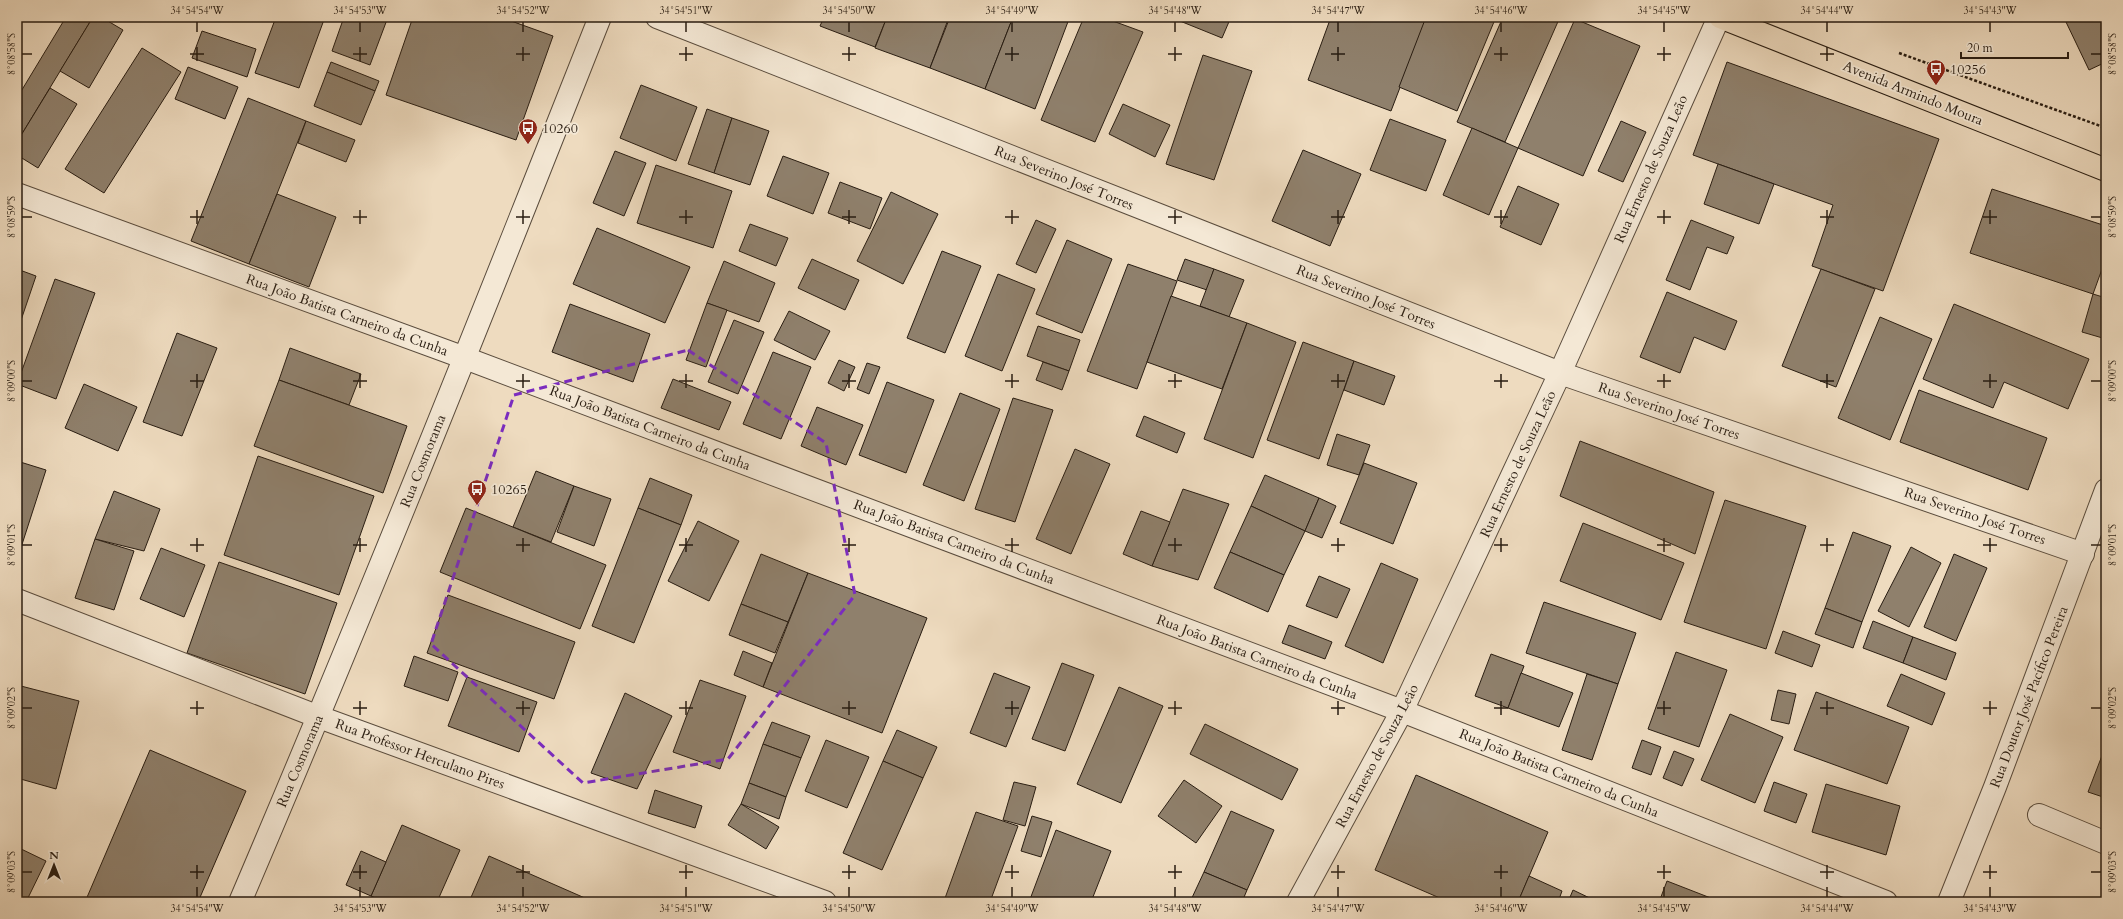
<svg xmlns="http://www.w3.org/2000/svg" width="2123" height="919" font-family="Cardo,serif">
<rect width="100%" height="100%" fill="#eedbbf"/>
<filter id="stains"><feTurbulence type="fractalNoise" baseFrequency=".005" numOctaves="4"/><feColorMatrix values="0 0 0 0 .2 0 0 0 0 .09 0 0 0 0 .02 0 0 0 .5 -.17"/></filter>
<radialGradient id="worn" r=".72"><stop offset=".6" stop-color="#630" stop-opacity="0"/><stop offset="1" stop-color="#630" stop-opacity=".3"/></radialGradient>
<g fill="#8f806c" stroke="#291d12">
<path d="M66,17H93L17,142V98Z"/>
<path d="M93,17H101L123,30L89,88L60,71Z"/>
<path d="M219,17H229L227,21Z"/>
<path d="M276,17H325L299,88L255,73Z"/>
<path d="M344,17H388L370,65L332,51Z"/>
<path d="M413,17H500L553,36L516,140L386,95Z"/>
<path d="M824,17H887L875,47L820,26Z"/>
<path d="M887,17H949L930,68L875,48Z"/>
<path d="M950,17H1013L985,89L930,68Z"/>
<path d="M1013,17H1063L1069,19L1035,109L985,89Z"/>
<path d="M1084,17H1102L1143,32L1095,142L1041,120Z"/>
<path d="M1170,17H1231L1222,38Z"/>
<path d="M1331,17H1427L1391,111L1308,80Z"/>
<path d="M1426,17H1496L1457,111L1399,87Z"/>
<path d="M1503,17H1560L1505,142L1457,122Z"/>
<path d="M2076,17H2106V62L2089,70L2066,22Z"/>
<path d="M1575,19L1640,46L1583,176L1518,148Z"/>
<path d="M202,31L256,49L247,77L192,58Z"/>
<path d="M142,48L181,72L104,193L65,169Z"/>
<path d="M1203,55L1252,71L1214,180L1166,164Z"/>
<path d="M331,62L379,81L375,91L327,72Z"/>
<path d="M1727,62L1939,139L1883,291L1812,266L1833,205L1693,155Z"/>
<path d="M188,67L238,87L225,119L175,99Z"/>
<path d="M327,72L375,91L361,125L314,106Z"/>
<path d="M641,85L697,107L676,161L620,138Z"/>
<path d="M50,88L77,104L38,168L17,155V142Z"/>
<path d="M248,98L306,121L249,264L191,241Z"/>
<path d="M1123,104L1170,125L1155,157L1109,134Z"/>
<path d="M707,109L732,118L714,173L688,164Z"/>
<path d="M732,118L769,131L750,185L714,173Z"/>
<path d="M1390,119L1446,140L1426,191L1370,170Z"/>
<path d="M306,121L355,140L346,162L298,143Z"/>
<path d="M1621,121L1646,132L1623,182L1598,171Z"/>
<path d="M1472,128L1518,148L1489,215L1443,195Z"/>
<path d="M1303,150L1361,174L1330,246L1272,221Z"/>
<path d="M615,151L646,163L624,216L593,203Z"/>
<path d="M783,156L829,173L813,214L767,196Z"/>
<path d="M1718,164L1774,184L1759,224L1704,204Z"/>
<path d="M656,165L732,191L713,248L637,223Z"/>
<path d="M840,182L882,198L870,229L828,213Z"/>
<path d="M1518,186L1559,204L1541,245L1500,227Z"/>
<path d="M1992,189L2106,226V258L2093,294L1970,253Z"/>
<path d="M891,192L938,214L903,284L857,261Z"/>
<path d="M277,194L336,217L309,287L249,264Z"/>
<path d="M1036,220L1056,229L1036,273L1016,264Z"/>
<path d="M1691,220L1734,237L1727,254L1707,247L1690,290L1666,280Z"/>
<path d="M750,224L788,238L776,266L739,251Z"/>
<path d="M597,228L690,267L665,323L573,284Z"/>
<path d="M1067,240L1112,259L1082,333L1036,314Z"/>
<path d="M942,251L981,266L945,353L907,338Z"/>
<path d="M812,259L859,280L845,310L798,288Z"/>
<path d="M1185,259L1214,269L1207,290L1177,280Z"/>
<path d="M724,261L775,283L759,322L707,303Z"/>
<path d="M1128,264L1177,281L1137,389L1087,371Z"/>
<path d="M17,269L36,276L17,332Z"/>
<path d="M1214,269L1244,280L1229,317L1200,306Z"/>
<path d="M1821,269L1875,289L1836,387L1782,366Z"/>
<path d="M998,274L1035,289L1002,371L965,356Z"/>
<path d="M55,279L95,293L56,399L17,384Z"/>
<path d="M1667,292L1737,321L1725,350L1694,337L1680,373L1640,357Z"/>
<path d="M2093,294L2106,298V339L2082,332Z"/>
<path d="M1171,296L1247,323L1222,389L1147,362Z"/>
<path d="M707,303L727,310L706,367L686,360Z"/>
<path d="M570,304L650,334L633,382L552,352Z"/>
<path d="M1954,304L2089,359L2068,409L2004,382L1993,408L1923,379Z"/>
<path d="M789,311L830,331L815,360L774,340Z"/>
<path d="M1880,317L1932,339L1890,440L1838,418Z"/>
<path d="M734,320L764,332L738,394L708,382Z"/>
<path d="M1247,323L1296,342L1253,458L1204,439Z"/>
<path d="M1038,326L1080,340L1069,371L1027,356Z"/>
<path d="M177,333L217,348L182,436L143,422Z"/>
<path d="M1303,342L1354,361L1319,459L1267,440Z"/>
<path d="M290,348L361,374L349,405L279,380Z"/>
<path d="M773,352L811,367L781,439L743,424Z"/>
<path d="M839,360L855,367L844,391L828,383Z"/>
<path d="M1354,361L1395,376L1384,405L1344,390Z"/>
<path d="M1043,362L1069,371L1062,390L1036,380Z"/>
<path d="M867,363L880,367L869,394L857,389Z"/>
<path d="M673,379L731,402L719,430L661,408Z"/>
<path d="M279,380L407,426L383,493L254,446Z"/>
<path d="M887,382L934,400L906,473L859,455Z"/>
<path d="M84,384L137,407L118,451L65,428Z"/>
<path d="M1919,390L2047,438L2028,490L1900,442Z"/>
<path d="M960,393L1000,409L964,501L923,485Z"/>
<path d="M1013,398L1053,410L1015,522L975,509Z"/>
<path d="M817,407L863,425L846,465L801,446Z"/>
<path d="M1144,416L1185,433L1177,453L1136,436Z"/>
<path d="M1337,434L1370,445L1359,475L1327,465Z"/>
<path d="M1580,441L1714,492L1695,554L1560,496Z"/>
<path d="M1075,449L1110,464L1071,554L1036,539Z"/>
<path d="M258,456L374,496L339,595L224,555Z"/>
<path d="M17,461L46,470L17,560Z"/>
<path d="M1364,463L1417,483L1393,544L1340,523Z"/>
<path d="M536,471L574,486L551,542L513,527Z"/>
<path d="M1265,475L1319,498L1305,531L1251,506Z"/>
<path d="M650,478L692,495L681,525L638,508Z"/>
<path d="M574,486L611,499L594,546L557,532Z"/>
<path d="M1183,489L1229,504L1198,580L1152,566Z"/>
<path d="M114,491L160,509L144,551L95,539Z"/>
<path d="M1319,498L1336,506L1322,538L1305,531Z"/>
<path d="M1725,500L1806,526L1766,649L1684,622Z"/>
<path d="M1251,506L1305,531L1284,575L1230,552Z"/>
<path d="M466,508L606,565L580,629L440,572Z"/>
<path d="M638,508L681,525L634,643L592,626Z"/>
<path d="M1141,511L1170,522L1152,566L1123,554Z"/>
<path d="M698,521L739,541L709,601L668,581Z"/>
<path d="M1583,523L1684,563L1661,620L1560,581Z"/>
<path d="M1853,532L1891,546L1862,622L1825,608Z"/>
<path d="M95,539L134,551L114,610L75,598Z"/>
<path d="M1911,547L1941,563L1909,627L1878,611Z"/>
<path d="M161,548L205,565L184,617L140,599Z"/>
<path d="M1230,552L1284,575L1268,612L1214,588Z"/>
<path d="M761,554L808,573L788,622L741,604Z"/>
<path d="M1954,554L1987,568L1956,641L1924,627Z"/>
<path d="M219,562L337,603L305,694L187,653Z"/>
<path d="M1381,563L1418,579L1383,663L1345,646Z"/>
<path d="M808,573L927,618L882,733L763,687Z"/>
<path d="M1319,576L1350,589L1337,618L1306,606Z"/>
<path d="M448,595L575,642L554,699L427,653Z"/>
<path d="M1544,602L1636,633L1618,684L1526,653Z"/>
<path d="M741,604L788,622L775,653L729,635Z"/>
<path d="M1825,608L1862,622L1853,648L1815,634Z"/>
<path d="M1873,621L1913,637L1903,663L1863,648Z"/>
<path d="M1289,625L1332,642L1325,659L1282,643Z"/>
<path d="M1783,631L1820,645L1812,667L1775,653Z"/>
<path d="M1913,637L1956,653L1946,680L1903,663Z"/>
<path d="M743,651L772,663L763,687L734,675Z"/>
<path d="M1676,652L1727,670L1699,747L1648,729Z"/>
<path d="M1491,654L1524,666L1508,708L1475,696Z"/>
<path d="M414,656L458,672L448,701L404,686Z"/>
<path d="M1062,663L1094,675L1065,751L1032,739Z"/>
<path d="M994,673L1030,687L1006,747L970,733Z"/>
<path d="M1521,673L1573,693L1559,727L1508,708Z"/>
<path d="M1587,674L1618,684L1592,760L1562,750Z"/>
<path d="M1901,674L1945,693L1932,725L1887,706Z"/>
<path d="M467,677L537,702L519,752L448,726Z"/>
<path d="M700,680L746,696L720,769L673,752Z"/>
<path d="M17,685L79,701L56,789L17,778Z"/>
<path d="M1119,687L1163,706L1121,803L1077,784Z"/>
<path d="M1778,690L1796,694L1789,724L1771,720Z"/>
<path d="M1816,692L1909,727L1887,784L1794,750Z"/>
<path d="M625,693L672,716L637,789L591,773Z"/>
<path d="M1730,714L1783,737L1755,803L1701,780Z"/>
<path d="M772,722L810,736L801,758L763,744Z"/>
<path d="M1205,724L1298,769L1282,800L1190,754Z"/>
<path d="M897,730L937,747L923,778L883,761Z"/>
<path d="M826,740L869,757L847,808L805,791Z"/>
<path d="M1642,740L1661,747L1651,775L1632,768Z"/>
<path d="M763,744L801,758L786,797L749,783Z"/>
<path d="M150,750L246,791L198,902H85Z"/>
<path d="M1674,751L1694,759L1682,786L1663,778Z"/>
<path d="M2103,753L2106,754V798L2088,792Z"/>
<path d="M883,761L923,778L882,870L843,853Z"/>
<path d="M1416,775L1548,832L1518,902H1449L1375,870Z"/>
<path d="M1184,780L1222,806L1196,843L1158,816Z"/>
<path d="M1014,782L1036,787L1025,826L1003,820Z"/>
<path d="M1774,782L1807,794L1796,823L1764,811Z"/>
<path d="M749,783L786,797L779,819L741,804Z"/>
<path d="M1826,784L1900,806L1886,855L1812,832Z"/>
<path d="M655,790L702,806L695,828L648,813Z"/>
<path d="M741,804L779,827L766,849L728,825Z"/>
<path d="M1231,811L1274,830L1247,890L1204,872Z"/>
<path d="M976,812L1018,826L990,902H946L944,901Z"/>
<path d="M1032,816L1052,822L1041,857L1021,851Z"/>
<path d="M402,825L460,850L437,902H384L371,896Z"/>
<path d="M1056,830L1111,851L1091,902H1029Z"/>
<path d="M17,847L46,861L26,902H17Z"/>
<path d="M361,851L386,862L371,896L346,885Z"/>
<path d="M489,856L594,902H469Z"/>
<path d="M1204,872L1247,890L1242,902H1190Z"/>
<path d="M1529,876L1562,891L1558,902H1518Z"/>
<path d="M1667,881L1721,902H1659Z"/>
<path d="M1573,890L1598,902H1568Z"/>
</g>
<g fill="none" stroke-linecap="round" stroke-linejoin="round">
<g stroke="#5a4c3d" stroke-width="24">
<g id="minor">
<path d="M657,17L1560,373L2083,554"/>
<path d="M17,194L465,358L1402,711L1886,902"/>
<path d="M17,600L319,717L825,902"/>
<path d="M2039,815L2106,843"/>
<path d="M240,902C365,609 483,313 600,17"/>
<path d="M1298,902L1402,711L1560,373L1719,17"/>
<path d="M1949,902L1995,787L2106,490"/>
</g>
</g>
<g stroke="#291d12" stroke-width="24">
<path id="major" d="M1720,17L2106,170"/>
</g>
<path stroke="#291d12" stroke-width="2.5" stroke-dasharray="3 2" stroke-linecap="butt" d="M1899,53L2106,128"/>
<use href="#minor" stroke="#f4e8d5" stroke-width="22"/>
<use href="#major" stroke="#eedbbf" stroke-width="22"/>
</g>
<path fill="none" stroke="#7b2cbf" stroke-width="3" stroke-dasharray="8 5" stroke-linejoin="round" d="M688,350L826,443L855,595L728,759L583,783L431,644L514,395Z"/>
<path fill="none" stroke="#291d12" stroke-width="1.5" d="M197,22V32M360,22V32M523,22V32M686,22V32M849,22V32M1012,22V32M1175,22V32M1338,22V32M1501,22V32M1664,22V32M1827,22V32M1990,22V32M197,47V61M360,47V61M523,47V61M686,47V61M849,47V61M1012,47V61M1175,47V61M1338,47V61M1501,47V61M1664,47V61M1827,47V61M22,54H32M190,54H204M353,54H367M516,54H530M679,54H693M842,54H856M1005,54H1019M1168,54H1182M1331,54H1345M1494,54H1508M1657,54H1671M1820,54H1834M2091,54H2101M197,210V224M360,210V224M523,210V224M686,210V224M849,210V224M1012,210V224M1175,210V224M1338,210V224M1501,210V224M1664,210V224M1827,210V224M1990,210V224M22,217H32M190,217H204M353,217H367M516,217H530M679,217H693M842,217H856M1005,217H1019M1168,217H1182M1331,217H1345M1494,217H1508M1657,217H1671M1820,217H1834M1983,217H1997M2091,217H2101M197,374V388M360,374V388M523,374V388M686,374V388M849,374V388M1012,374V388M1175,374V388M1338,374V388M1501,374V388M1664,374V388M1827,374V388M1990,374V388M22,381H32M190,381H204M353,381H367M516,381H530M679,381H693M842,381H856M1005,381H1019M1168,381H1182M1331,381H1345M1494,381H1508M1657,381H1671M1820,381H1834M1983,381H1997M2091,381H2101M197,538V552M360,538V552M523,538V552M686,538V552M849,538V552M1012,538V552M1175,538V552M1338,538V552M1501,538V552M1664,538V552M1827,538V552M1990,538V552M22,545H32M190,545H204M353,545H367M516,545H530M679,545H693M842,545H856M1005,545H1019M1168,545H1182M1331,545H1345M1494,545H1508M1657,545H1671M1820,545H1834M1983,545H1997M2091,545H2101M197,701V715M360,701V715M523,701V715M686,701V715M849,701V715M1012,701V715M1175,701V715M1338,701V715M1501,701V715M1664,701V715M1827,701V715M1990,701V715M22,708H32M190,708H204M353,708H367M516,708H530M679,708H693M842,708H856M1005,708H1019M1168,708H1182M1331,708H1345M1494,708H1508M1657,708H1671M1820,708H1834M1983,708H1997M2091,708H2101M197,865V879M360,865V879M523,865V879M686,865V879M849,865V879M1012,865V879M1175,865V879M1338,865V879M1501,865V879M1664,865V879M1827,865V879M1990,865V879M22,872H32M190,872H204M353,872H367M516,872H530M679,872H693M842,872H856M1005,872H1019M1168,872H1182M1331,872H1345M1494,872H1508M1657,872H1671M1820,872H1834M1983,872H1997M2091,872H2101M197,887V897M360,887V897M523,887V897M686,887V897M849,887V897M1012,887V897M1175,887V897M1338,887V897M1501,887V897M1664,887V897M1827,887V897M1990,887V897"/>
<defs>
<g id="bus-pin" transform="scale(1)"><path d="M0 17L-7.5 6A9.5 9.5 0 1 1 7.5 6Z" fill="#8f2418" stroke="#f4e8d5"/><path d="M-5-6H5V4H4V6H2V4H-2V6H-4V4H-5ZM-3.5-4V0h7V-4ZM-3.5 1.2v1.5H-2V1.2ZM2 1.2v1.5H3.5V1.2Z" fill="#fff"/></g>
</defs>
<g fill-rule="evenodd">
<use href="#bus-pin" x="1936" y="69"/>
<use href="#bus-pin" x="528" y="128"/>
<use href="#bus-pin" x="477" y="489"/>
</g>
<g text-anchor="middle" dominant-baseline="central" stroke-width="3.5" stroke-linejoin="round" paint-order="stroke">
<g font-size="14" fill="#291d12" stroke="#f4e8d5" text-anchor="start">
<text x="1950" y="69">10256</text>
<text x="542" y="128">10260</text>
<text x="491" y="489">10265</text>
</g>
<g font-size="14" fill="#291d12" stroke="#f4e8d5">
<text transform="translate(1913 93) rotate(22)">Avenida Armindo Moura</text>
<text transform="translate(1651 169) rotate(-66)">Rua Ernesto de Souza Leão</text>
<text transform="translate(1064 178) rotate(22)">Rua Severino José Torres</text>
<text transform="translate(1366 297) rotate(22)">Rua Severino José Torres</text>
<text transform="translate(347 315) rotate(20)">Rua João Batista Carneiro da Cunha</text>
<text transform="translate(1669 411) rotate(19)">Rua Severino José Torres</text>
<text transform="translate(650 428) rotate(21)">Rua João Batista Carneiro da Cunha</text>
<text transform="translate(423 461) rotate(-68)">Rua Cosmorama</text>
<text transform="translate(1518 464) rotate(-65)">Rua Ernesto de Souza Leão</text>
<text transform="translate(1975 516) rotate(19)">Rua Severino José Torres</text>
<text transform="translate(954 542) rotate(21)">Rua João Batista Carneiro da Cunha</text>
<text transform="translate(1257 657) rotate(21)">Rua João Batista Carneiro da Cunha</text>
<text transform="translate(2029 697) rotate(-69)">Rua Doutor José Pacífico Pereira</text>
<text transform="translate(420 754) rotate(20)">Rua Professor Herculano Pires</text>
<text transform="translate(1377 756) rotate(-62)">Rua Ernesto de Souza Leão</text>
<text transform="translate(300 761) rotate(-67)">Rua Cosmorama</text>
<text transform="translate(1559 773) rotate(22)">Rua João Batista Carneiro da Cunha</text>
</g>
</g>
<rect width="2123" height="919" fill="none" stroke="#eedbbf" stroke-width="44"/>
<g transform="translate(54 865)" stroke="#f4e8d5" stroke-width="3" paint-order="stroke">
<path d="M0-3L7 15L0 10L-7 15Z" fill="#291d12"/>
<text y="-6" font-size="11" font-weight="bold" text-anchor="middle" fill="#291d12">N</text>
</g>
<path d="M1961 52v6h107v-6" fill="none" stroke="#291d12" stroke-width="2"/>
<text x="1967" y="52" font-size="12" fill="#291d12" stroke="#f4e8d5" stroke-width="3" paint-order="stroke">20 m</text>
<rect x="22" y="22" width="2079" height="875" fill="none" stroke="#291d12" stroke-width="1.5"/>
<g font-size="10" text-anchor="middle" fill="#291d12">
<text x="197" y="14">34°54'54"W</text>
<text x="360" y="14">34°54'53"W</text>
<text x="523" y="14">34°54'52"W</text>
<text x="686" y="14">34°54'51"W</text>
<text x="849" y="14">34°54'50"W</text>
<text x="1012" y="14">34°54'49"W</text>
<text x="1175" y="14">34°54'48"W</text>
<text x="1338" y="14">34°54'47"W</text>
<text x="1501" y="14">34°54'46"W</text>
<text x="1664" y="14">34°54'45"W</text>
<text x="1827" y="14">34°54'44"W</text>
<text x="1990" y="14">34°54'43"W</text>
<text transform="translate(11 54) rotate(-90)" y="4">8°08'58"S</text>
<text transform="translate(2112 54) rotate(-90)" y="4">8°08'58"S</text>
<text transform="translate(11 217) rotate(-90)" y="4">8°08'59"S</text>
<text transform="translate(2112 217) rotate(-90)" y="4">8°08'59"S</text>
<text transform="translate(11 381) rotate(-90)" y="4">8°09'00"S</text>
<text transform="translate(2112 381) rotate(-90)" y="4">8°09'00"S</text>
<text transform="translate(11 545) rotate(-90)" y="4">8°09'01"S</text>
<text transform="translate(2112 545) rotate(-90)" y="4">8°09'01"S</text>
<text transform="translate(11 708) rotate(-90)" y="4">8°09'02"S</text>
<text transform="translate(2112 708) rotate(-90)" y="4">8°09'02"S</text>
<text transform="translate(11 872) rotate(-90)" y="4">8°09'03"S</text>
<text transform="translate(2112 872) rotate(-90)" y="4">8°09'03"S</text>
<text x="197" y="912">34°54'54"W</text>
<text x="360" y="912">34°54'53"W</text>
<text x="523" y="912">34°54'52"W</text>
<text x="686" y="912">34°54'51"W</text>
<text x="849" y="912">34°54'50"W</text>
<text x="1012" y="912">34°54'49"W</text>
<text x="1175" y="912">34°54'48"W</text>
<text x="1338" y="912">34°54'47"W</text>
<text x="1501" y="912">34°54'46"W</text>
<text x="1664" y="912">34°54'45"W</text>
<text x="1827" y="912">34°54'44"W</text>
<text x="1990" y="912">34°54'43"W</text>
</g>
<rect width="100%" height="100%" filter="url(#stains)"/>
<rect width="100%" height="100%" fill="url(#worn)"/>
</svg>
